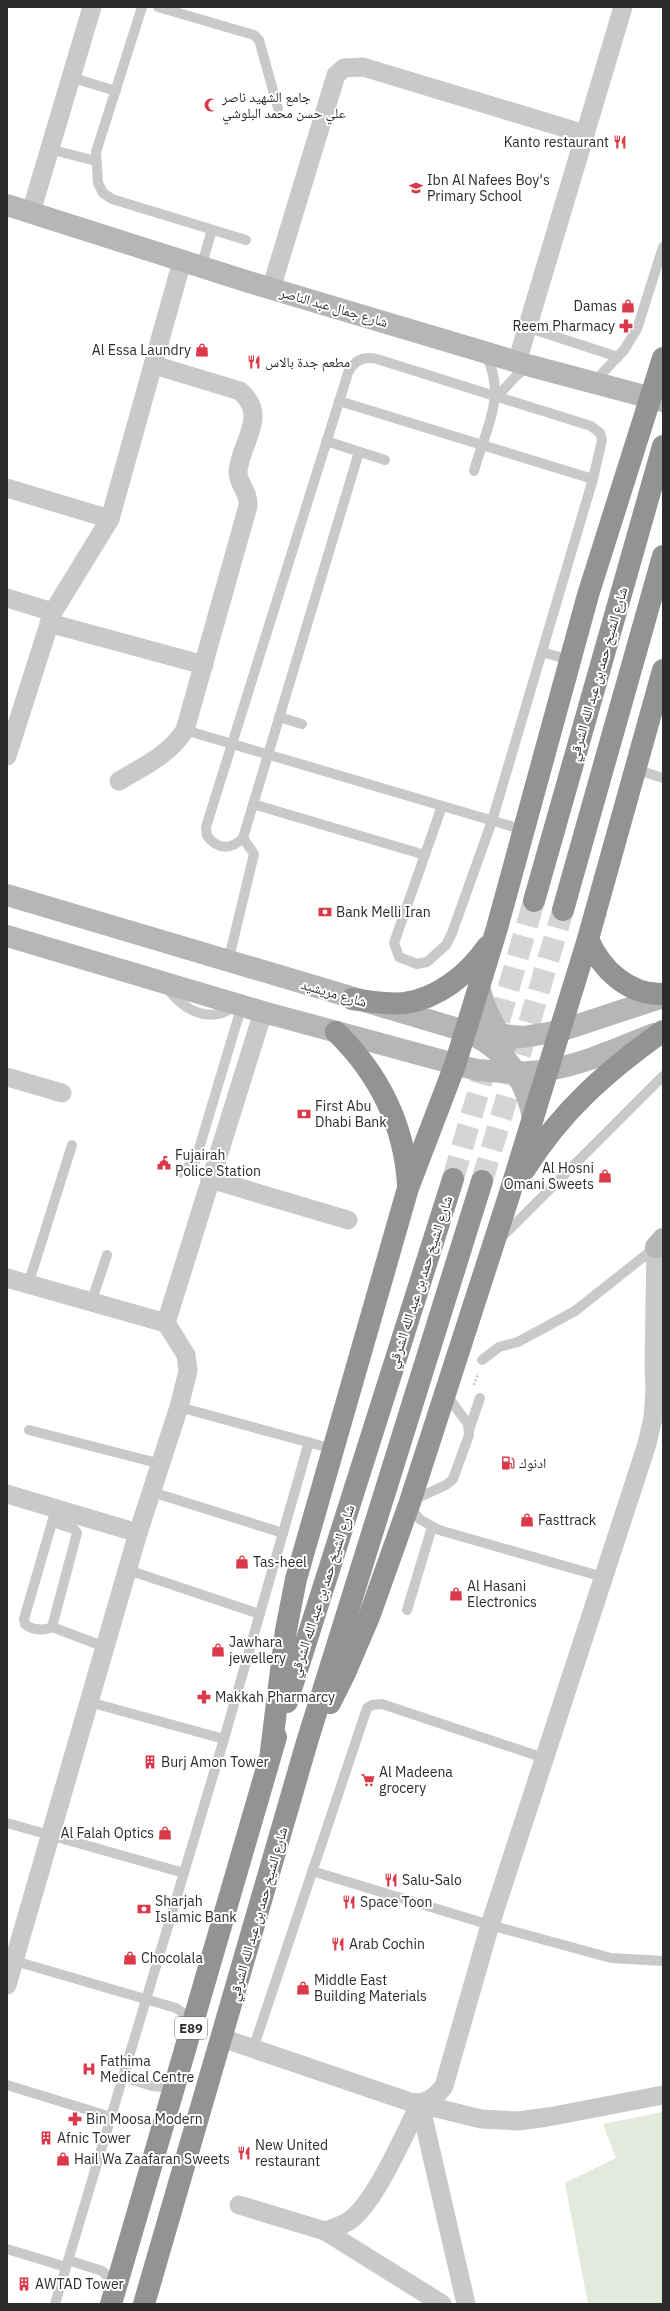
<svg xmlns="http://www.w3.org/2000/svg" width="670" height="2311" font-family="'IBM Plex Sans','Noto Naskh Arabic',sans-serif">
<rect width="100%" height="100%" fill="#fff"/>
<path fill="#e3e9db" d="M663,2112V2304H588L565,2183L616,2158L603,2124Z"/>
<g fill="none" stroke-linecap="round" stroke-linejoin="round">
<g stroke="#d5d5d5" stroke-width="22" stroke-dasharray="22 11" stroke-linecap="butt">
<path d="M453,1179L534,901"/>
<path d="M482,1181L563,910"/>
</g>
<path stroke="#c9c9c9" stroke-width="2.5" stroke-dasharray="2 2" stroke-linecap="butt" d="M474,1385L478,1373"/>
<g stroke="#c9c9c9" stroke-width="10">
<path d="M142,7L96,152L98,183L103,193L112,199L246,240"/>
<path d="M158,7L254,35L259,40L278,108"/>
<path d="M70,77L116,91"/>
<path d="M49,149L96,161"/>
<path d="M201,267L212,230"/>
<path d="M526,327L618,357"/>
<path d="M594,382L624,350L637,329L663,247"/>
<path d="M497,397L516,376L530,366"/>
<path d="M339,401L593,479"/>
<path d="M326,441L385,460"/>
<path d="M359,452L243,838C231,850 218,850 207,836L206,827L348,373C354,360 364,356 377,359L591,426L600,433L602,440L593,479L492,821L452,933L446,945L427,962L417,964L399,957L394,943L442,806"/>
<path d="M474,471C485,430 508,395 485,354"/>
<path d="M542,652L570,660"/>
<path d="M279,717L302,724"/>
<path d="M185,730L524,830"/>
<path d="M635,769L663,778"/>
<path d="M253,804L425,855"/>
<path d="M228,962L254,854L243,838"/>
<path d="M166,987C184,1011 211,1026 237,1004"/>
<path d="M179,1173L195,1162L242,1005"/>
<path d="M502,1237L663,1076"/>
<path d="M28,1285L72,1145"/>
<path d="M91,1303L107,1255"/>
<path d="M482,1360L499,1347L518,1342L575,1311L656,1247"/>
<path d="M179,1407L333,1449"/>
<path d="M29,1430L161,1464"/>
<path d="M469,1430L480,1398"/>
<path d="M152,1492L283,1533"/>
<path d="M411,1501L446,1485L453,1479L469,1435L468,1424L445,1393"/>
<path d="M408,1507L421,1520L439,1530L603,1577"/>
<path d="M52,1522L74,1529L77,1533L52,1627C44,1631 31,1630 25,1624L24,1619L56,1509"/>
<path d="M128,1570L260,1614"/>
<path d="M407,1610L432,1527"/>
<path d="M52,1627L105,1647"/>
<path d="M89,1702L224,1739"/>
<path d="M7,1823L184,1873"/>
<path d="M312,1871L490,1925L611,1958L663,1961"/>
<path d="M15,1961L176,2008L193,2020"/>
<path d="M253,2049L367,1708L372,1705L382,1704L544,1758"/>
<path d="M123,2077L152,2086L173,2088"/>
<path d="M7,2085L111,2117"/>
<path d="M7,2249L66,2267"/>
<path d="M68,2260L102,2271L116,2284"/>
<path d="M55,2304L224,1739L309,1442"/>
</g>
<g stroke="#c9c9c9" stroke-width="19">
<path d="M31,212L92,7"/>
<path d="M271,289L336,75L344,68L363,67L585,134"/>
<path d="M517,362L623,7"/>
<path d="M7,488L110,519"/>
<path d="M7,598L53,612"/>
<path d="M49,623L204,665"/>
<path d="M7,756L53,612L110,519L182,261"/>
<path d="M119,781C144,766 169,755 185,730L248,506C249,490 237,484 238,471C241,441 269,416 240,391L154,365"/>
<path d="M7,1077L62,1093"/>
<path d="M210,1179L348,1220"/>
<path d="M7,1278L166,1323L186,1355L188,1371L179,1407L138,1533L7,1985"/>
<path d="M166,1323L263,1012"/>
<path d="M7,1494L138,1533"/>
<path d="M222,2038L410,2102C425,2105 435,2098 444,2086L490,1925L647,1444L653,1418L655,1390L654,1366L656,1247"/>
<path d="M420,2104L481,2119L518,2121L548,2117L663,2095"/>
<path d="M420,2104L466,2304"/>
<path d="M239,2205L325,2231C335,2228 345,2225 353,2218C379,2195 403,2136 420,2104"/>
<path d="M325,2231L442,2304"/>
</g>
<g stroke="#b6b6b6" stroke-width="22">
<path d="M7,205L249,282L531,366L663,401"/>
<path d="M7,895L465,1031L523,1037L560,1031L663,997"/>
<path d="M7,936L263,1012L477,1070C500,1072 524,1074 547,1070C582,1065 621,1047 654,1034"/>
<path d="M479,986C484,1008 492,1026 507,1043"/>
<path d="M471,1034C507,1051 526,1081 533,1118"/>
<path d="M656,1247L663,1239"/>
</g>
<g stroke="#939393" stroke-width="22">
<path d="M534,901L663,446"/>
<path d="M563,910L663,556"/>
<path d="M588,939C601,969 628,995 663,994"/>
<path d="M352,999C369,1001 387,1005 405,1003C439,998 468,974 487,947"/>
<path d="M336,1032C379,1074 404,1124 408,1184"/>
<path d="M525,1169C562,1110 607,1071 663,1031"/>
<path d="M287,1702L453,1179"/>
<path d="M330,1703L345,1673L369,1617L410,1502L508,1199L588,939L663,670"/>
<path d="M271,1751L286,1630L296,1579L408,1188L455,1065L497,928L588,595L663,358"/>
<path d="M111,2304L276,1737"/>
<path d="M144,2304L307,1742L482,1181"/>
</g>
</g>
<defs>
<g id="mosque-bare" transform="scale(1.08)"><path d="M3.5-4.9A6 6 0 1 0 3.5 4.9A5 5 0 1 1 3.5-4.9Z" fill="#d93948" stroke="#fff" stroke-width="2.5" paint-order="stroke"/></g>
<g id="restaurant-bare" transform="scale(1.08)"><path d="M-5-6h1v4h1v-4h1v4h1v-4h1v5L-1.5 .5V6h-2V.5L-5-1ZM5-6V6H3V1.5H1.5Q1.5-4 5-6Z" fill="#d93948" stroke="#fff" stroke-width="2.5" paint-order="stroke"/></g>
<g id="school-bare" transform="scale(1.08)"><path d="M0-5L7-2L0 1L-7-2ZM-4 1L0 2.5L4 1V4Q0 6-4 4Z" fill="#d93948" stroke="#fff" stroke-width="2.5" paint-order="stroke"/></g>
<g id="shop-bare" transform="scale(1.08)"><path d="M-5-2.5h2.3a2.7 3.5 0 0 1 5.4 0H5L5.5 6h-11ZM-1.5-2.5h3a1.5 2.3 0 0 0-3 0Z" fill="#d93948" stroke="#fff" stroke-width="2.5" paint-order="stroke"/></g>
<g id="pharmacy-bare" transform="scale(1.08)"><path d="M-2-6h4v4h4v4h-4v4h-4v-4h-4v-4h4Z" fill="#d93948" stroke="#fff" stroke-width="2.5" paint-order="stroke"/></g>
<g id="bank-bare" transform="scale(1.08)"><path d="M-6-4H6V4H-6ZM0-2.3a2.3 2.3 0 1 0 0 4.6a2.3 2.3 0 1 0 0-4.6Z" fill="#d93948" stroke="#fff" stroke-width="2.5" paint-order="stroke"/></g>
<g id="civic-bare" transform="scale(1.08)"><path d="M-.6-6.5H3V-4.5H.6V-3L4-1V1h2V6H-6V1h2V-1L-.6-3ZM-1.2 2.5V6h2.4V2.5Z" fill="#d93948" stroke="#fff" stroke-width="2.5" paint-order="stroke"/></g>
<g id="fuel-bare" transform="scale(1.08)"><path d="M-5.5-6h7V0h2V4h1.3V-2.5L3-4.5l.8-.8L6-3V5H2.5V1h-1V6h-7ZM-4.2-4.7v3.2H.2V-4.7Z" fill="#d93948" stroke="#fff" stroke-width="2.5" paint-order="stroke"/></g>
<g id="building-bare" transform="scale(1.08)"><path d="M-4-6H4V6H1V3H-1V6H-4ZM-2.5-4.3h1.7v1.8h-1.7ZM.8-4.3h1.7v1.8H.8ZM-2.5-1h1.7V.8h-1.7ZM.8-1h1.7V.8H.8Z" fill="#d93948" stroke="#fff" stroke-width="2.5" paint-order="stroke"/></g>
<g id="supermarket-bare" transform="scale(1.08)"><path d="M-6-5.5h2.5l.6 2H6L4.5 2H-2.5L-4.4-4H-6ZM-1.5 3.2a1.3 1.3 0 1 0 .1 0ZM3 3.2a1.3 1.3 0 1 0 .1 0Z" fill="#d93948" stroke="#fff" stroke-width="2.5" paint-order="stroke"/></g>
<g id="hospital-bare" transform="scale(1.08)"><path d="M-5-5h3v3.5h4V-5h3V5h-3V1.5h-4V5h-3Z" fill="#d93948" stroke="#fff" stroke-width="2.5" paint-order="stroke"/></g>
</defs>
<g fill-rule="evenodd">
<use href="#mosque-bare" x="211" y="105"/>
<use href="#restaurant-bare" x="620" y="142"/>
<use href="#school-bare" x="416" y="188"/>
<use href="#shop-bare" x="628" y="306"/>
<use href="#pharmacy-bare" x="626" y="326"/>
<use href="#shop-bare" x="202" y="350"/>
<use href="#restaurant-bare" x="254" y="362"/>
<use href="#bank-bare" x="325" y="912"/>
<use href="#bank-bare" x="304" y="1114"/>
<use href="#civic-bare" x="164" y="1163"/>
<use href="#shop-bare" x="605" y="1176"/>
<use href="#fuel-bare" x="508" y="1463"/>
<use href="#shop-bare" x="527" y="1520"/>
<use href="#shop-bare" x="242" y="1562"/>
<use href="#shop-bare" x="456" y="1594"/>
<use href="#shop-bare" x="218" y="1650"/>
<use href="#pharmacy-bare" x="204" y="1697"/>
<use href="#building-bare" x="150" y="1762"/>
<use href="#supermarket-bare" x="368" y="1780"/>
<use href="#shop-bare" x="165" y="1833"/>
<use href="#restaurant-bare" x="391" y="1880"/>
<use href="#restaurant-bare" x="349" y="1902"/>
<use href="#bank-bare" x="144" y="1909"/>
<use href="#restaurant-bare" x="338" y="1944"/>
<use href="#shop-bare" x="130" y="1958"/>
<use href="#shop-bare" x="303" y="1988"/>
<use href="#hospital-bare" x="89" y="2069"/>
<use href="#pharmacy-bare" x="75" y="2119"/>
<use href="#building-bare" x="46" y="2138"/>
<use href="#restaurant-bare" x="244" y="2153"/>
<use href="#shop-bare" x="63" y="2159"/>
<use href="#building-bare" x="24" y="2284"/>
</g>
<g text-anchor="middle" dominant-baseline="central" stroke-width="4" stroke-linejoin="round" paint-order="stroke">
<rect fill="#fff" stroke="#6b6b6b" stroke-width="1" x="175" y="2017" width="32" height="22" rx="3"/>
<g font-size="13" font-weight="bold" fill="#2c2c2c">
<text x="191" y="2028">E89</text>
</g>
<g font-size="14" fill="#2c2c2c" stroke="#fff" text-anchor="start">
<text x="222" y="97">جامع الشهيد ناصر<tspan x="222" dy="16">علي حسن محمد البلوشي</tspan></text>
<text x="609" y="142" text-anchor="end">Kanto restaurant</text>
<text x="427" y="180">Ibn Al Nafees Boy's<tspan x="427" dy="16">Primary School</tspan></text>
<text x="617" y="306" text-anchor="end">Damas</text>
<text x="615" y="326" text-anchor="end">Reem Pharmacy</text>
<text x="191" y="350" text-anchor="end">Al Essa Laundry</text>
<text x="265" y="362">مطعم جدة بالاس</text>
<text x="336" y="912">Bank Melli Iran</text>
<text x="315" y="1106">First Abu<tspan x="315" dy="16">Dhabi Bank</tspan></text>
<text x="175" y="1155">Fujairah<tspan x="175" dy="16">Police Station</tspan></text>
<text x="594" y="1168" text-anchor="end">Al Hosni<tspan x="594" dy="16">Omani Sweets</tspan></text>
<text x="519" y="1463">ادنوك</text>
<text x="538" y="1520">Fasttrack</text>
<text x="253" y="1562">Tas-heel</text>
<text x="467" y="1586">Al Hasani<tspan x="467" dy="16">Electronics</tspan></text>
<text x="229" y="1642">Jawhara<tspan x="229" dy="16">jewellery</tspan></text>
<text x="215" y="1697">Makkah Pharmarcy</text>
<text x="161" y="1762">Burj Amon Tower</text>
<text x="379" y="1772">Al Madeena<tspan x="379" dy="16">grocery</tspan></text>
<text x="154" y="1833" text-anchor="end">Al Falah Optics</text>
<text x="402" y="1880">Salu-Salo</text>
<text x="155" y="1901">Sharjah<tspan x="155" dy="16">Islamic Bank</tspan></text>
<text x="360" y="1902">Space Toon</text>
<text x="349" y="1944">Arab Cochin</text>
<text x="141" y="1958">Chocolala</text>
<text x="314" y="1980">Middle East<tspan x="314" dy="16">Building Materials</tspan></text>
<text x="100" y="2061">Fathima<tspan x="100" dy="16">Medical Centre</tspan></text>
<text x="86" y="2119">Bin Moosa Modern</text>
<text x="57" y="2138">Afnic Tower</text>
<text x="255" y="2145">New United<tspan x="255" dy="16">restaurant</tspan></text>
<text x="74" y="2159">Hail Wa Zaafaran Sweets</text>
<text x="35" y="2284">AWTAD Tower</text>
</g>
<g font-size="14" fill="#2c2c2c" stroke="#fff">
<text transform="translate(334 307) rotate(16)">شارع جمال عبد الناصر</text>
<text transform="translate(598 674) rotate(-74)">شارع الشيخ حمد بن عبد الله الشرقي</text>
<text transform="translate(334 993) rotate(16)">شارع مريشيد</text>
<text transform="translate(420 1282) rotate(-72)">شارع الشيخ حمد بن عبد الله الشرقي</text>
<text transform="translate(322 1591) rotate(-72)">شارع الشيخ حمد بن عبد الله الشرقي</text>
<text transform="translate(258 1914) rotate(-74)">شارع الشيخ حمد بن عبد الله الشرقي</text>
</g>
</g>
<rect width="670" height="2311" fill="none" stroke="#2c2c2c" stroke-width="16"/>
</svg>
